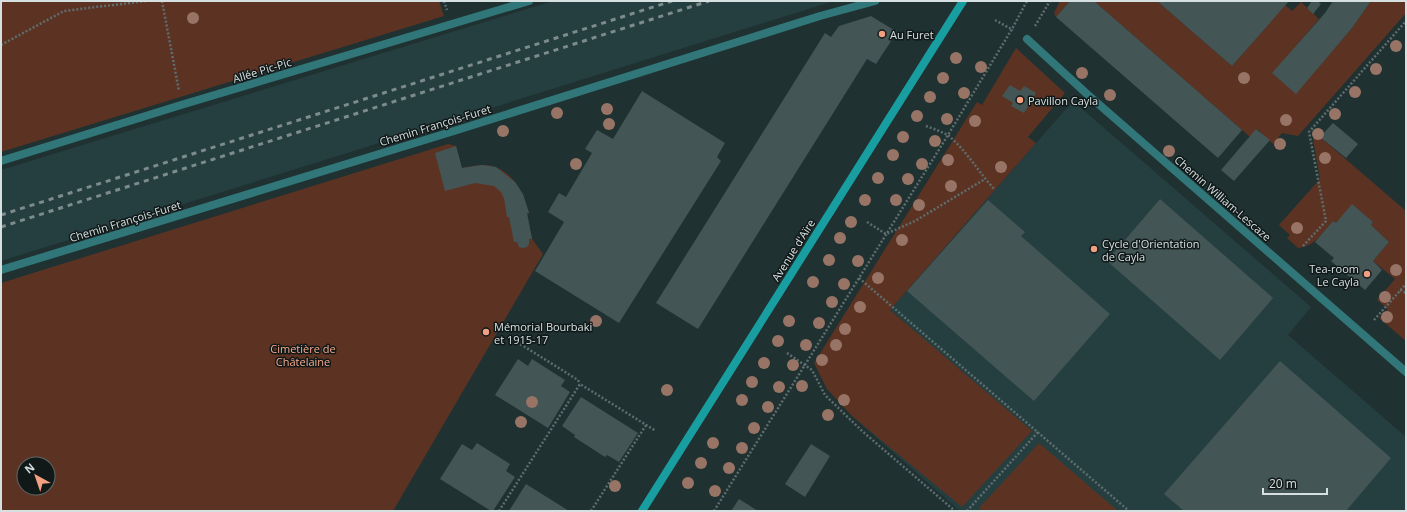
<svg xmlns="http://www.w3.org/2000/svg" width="1407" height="512" font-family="'Open Sans',sans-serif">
<rect width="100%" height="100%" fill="#203132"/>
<g fill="#253f40">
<path d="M553,1H834L1,261V170Z"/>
<path d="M1073,101L1311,307L1288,335L1406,437V511H960L852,416L919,335L890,310Z"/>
</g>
<g fill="#5c3323" fill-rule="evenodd">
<path d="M1,1H439L444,16L1,152Z"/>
<path d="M1060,1H1070L1056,17L1054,13Z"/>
<path d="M1094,1H1157L1232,66L1285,5L1292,11L1301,2L1319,19L1273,73L1296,93L1352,28L1371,1H1406V13L1298,136L1282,133L1273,144L1257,129L1250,137Z"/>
<path d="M1016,48L1065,93L1028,137L1036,143L890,310L1032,431L962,507L852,416L827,389L814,363L977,102L982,105Z"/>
<path d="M1320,137L1406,211V341L1379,318L1388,309L1377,300L1395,279L1373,261L1389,242L1371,225L1373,222L1352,205L1336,223L1333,221C1323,233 1315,246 1298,248L1287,238L1290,235L1279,225L1320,179L1313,139Z"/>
<path d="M448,144L456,146L462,168C473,166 485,163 495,167C515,174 524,195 529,213L527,214L532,239L543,254L393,511H1V283ZM24,464H48V488H24Z"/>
<path d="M1039,443L1118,511H982L979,508Z"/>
</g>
<g fill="#435555">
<path d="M1070,1H1094L1242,130L1218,158L1056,17Z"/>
<path d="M1157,1H1289L1232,66Z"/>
<path d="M1312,1H1317L1321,4L1313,14L1307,8Z"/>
<path d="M1333,1H1371L1352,28L1296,94L1272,73L1325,13Z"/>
<path d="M871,16L897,32L876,64L867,59L698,329L656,303L825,33L831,37L839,26Z"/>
<path d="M1010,85L1020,91L1024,86L1036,93L1024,113L1011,106L1013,103L1002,96Z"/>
<path d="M642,91L725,143L717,157L721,161L619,323L535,271L564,222L548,212L559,193L566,197L592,153L585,149L597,130L613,139Z"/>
<path d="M1333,123L1358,144L1346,158L1320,137Z"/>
<path d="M1256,129L1270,140L1234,181L1221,170Z"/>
<path d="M456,146L462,168L482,165L496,167L515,182L523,194L529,213H527L532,239H529V244L527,247L523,248L519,247L517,242H514L509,217H507L504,198L501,192L494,186L475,183L445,191L435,153Z"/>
<path d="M1160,199L1273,298L1220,360L1107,261Z"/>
<path d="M988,200L1025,232L1021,236L1110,314L1034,401L907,291Z"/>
<path d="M1352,204L1373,222L1371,225L1389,242L1373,261L1382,270L1365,290L1331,261L1334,258L1315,242L1333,221L1336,223Z"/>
<path d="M518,359L528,366L532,359L565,380L561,386L570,392L548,428L495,395Z"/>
<path d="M1280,361L1391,458L1346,511H1184L1164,494Z"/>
<path d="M581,397L638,433L619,462L607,455L605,457L574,437L575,435L562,426Z"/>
<path d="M477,443L510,464L506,471L515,477L493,511H491L440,479L462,444L472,450Z"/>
<path d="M811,444L830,456L805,497L785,484Z"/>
<path d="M526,484L569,511H509Z"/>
<path d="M739,499L758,511H731Z"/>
</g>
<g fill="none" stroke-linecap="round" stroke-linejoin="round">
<g stroke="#5e6d6e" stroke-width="2.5" stroke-dasharray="2 2" stroke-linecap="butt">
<path d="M162,1L179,91"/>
<path d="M444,1L447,10"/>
<path d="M995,20L1013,30"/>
<path d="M1035,26L1050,1"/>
<path d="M1,45L64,11L146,1"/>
<path d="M926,126C934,129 943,132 949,136C965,149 980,174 995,190"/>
<path d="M867,222L886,234L915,221L985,179"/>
<path d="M1303,246L1326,221L1309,132L1406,21"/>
<path d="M859,278L1129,511"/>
<path d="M1400,290L1406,293"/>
<path d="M1374,320L1406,284"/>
<path d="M517,342L578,380L580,384"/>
<path d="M787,353L812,370L825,395L862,431L955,511"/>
<path d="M499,511L580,384L656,431"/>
<path d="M591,511L646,425"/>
<path d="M714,511L948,135L1012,29L1027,1"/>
<path d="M967,511L1038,432"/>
</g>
<path stroke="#317678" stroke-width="8" d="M1,161L181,105L529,1"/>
<g stroke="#317678" stroke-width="8">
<path d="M1027,39L1087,94L1406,372"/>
<path d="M1,270L454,131L820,16L875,1"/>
</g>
<path stroke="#189ea1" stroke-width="8" d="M642,511L963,1"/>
<g stroke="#7d8b8c" stroke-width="3" stroke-dasharray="5 5" stroke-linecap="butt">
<path d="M1,215L672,1"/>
<path d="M1,227L709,1"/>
</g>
</g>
<g fill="#977465">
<circle cx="193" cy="18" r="6"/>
<circle cx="1396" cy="46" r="6"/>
<circle cx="956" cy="58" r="6"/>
<circle cx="981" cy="67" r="6"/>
<circle cx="1376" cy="69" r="6"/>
<circle cx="1082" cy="73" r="6"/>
<circle cx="943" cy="78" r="6"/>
<circle cx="1244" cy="78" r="6"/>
<circle cx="1355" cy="92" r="6"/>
<circle cx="964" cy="93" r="6"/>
<circle cx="1110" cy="95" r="6"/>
<circle cx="930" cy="97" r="6"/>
<circle cx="607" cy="109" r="6"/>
<circle cx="557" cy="113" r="6"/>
<circle cx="1335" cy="114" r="6"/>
<circle cx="917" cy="116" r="6"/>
<circle cx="947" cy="119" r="6"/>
<circle cx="1286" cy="120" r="6"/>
<circle cx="975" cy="121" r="6"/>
<circle cx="609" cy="124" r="6"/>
<circle cx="503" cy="131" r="6"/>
<circle cx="1318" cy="134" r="6"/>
<circle cx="903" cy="137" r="6"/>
<circle cx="935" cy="141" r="6"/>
<circle cx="1280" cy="144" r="6"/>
<circle cx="1169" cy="151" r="6"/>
<circle cx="893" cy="155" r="6"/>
<circle cx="1325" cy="158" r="6"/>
<circle cx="948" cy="160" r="6"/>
<circle cx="576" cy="164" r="6"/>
<circle cx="922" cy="164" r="6"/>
<circle cx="1001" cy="167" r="6"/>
<circle cx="878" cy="178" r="6"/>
<circle cx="908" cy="179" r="6"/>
<circle cx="951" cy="186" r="6"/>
<circle cx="865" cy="200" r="6"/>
<circle cx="896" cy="200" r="6"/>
<circle cx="919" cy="205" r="6"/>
<circle cx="851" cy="222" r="6"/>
<circle cx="1297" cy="228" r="6"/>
<circle cx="840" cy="238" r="6"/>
<circle cx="902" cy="240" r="6"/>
<circle cx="829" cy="260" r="6"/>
<circle cx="858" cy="261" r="6"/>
<circle cx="1396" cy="270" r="6"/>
<circle cx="878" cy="278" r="6"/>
<circle cx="813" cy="282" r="6"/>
<circle cx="844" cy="284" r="6"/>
<circle cx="1385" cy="297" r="6"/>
<circle cx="832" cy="302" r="6"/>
<circle cx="860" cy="307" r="6"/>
<circle cx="1387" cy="317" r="6"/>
<circle cx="596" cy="321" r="6"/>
<circle cx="789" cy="321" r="6"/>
<circle cx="819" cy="323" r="6"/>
<circle cx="845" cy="329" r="6"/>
<circle cx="778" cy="341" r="6"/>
<circle cx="806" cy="345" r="6"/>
<circle cx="836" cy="345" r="6"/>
<circle cx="822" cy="360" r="6"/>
<circle cx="764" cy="363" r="6"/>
<circle cx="793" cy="365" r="6"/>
<circle cx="752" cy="382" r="6"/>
<circle cx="802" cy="386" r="6"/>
<circle cx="779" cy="387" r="6"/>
<circle cx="667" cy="390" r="6"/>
<circle cx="742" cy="400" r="6"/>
<circle cx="844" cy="400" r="6"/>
<circle cx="532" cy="402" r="6"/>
<circle cx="768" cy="407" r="6"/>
<circle cx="828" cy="415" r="6"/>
<circle cx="521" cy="422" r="6"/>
<circle cx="754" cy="428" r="6"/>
<circle cx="713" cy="443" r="6"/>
<circle cx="742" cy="448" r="6"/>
<circle cx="701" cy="463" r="6"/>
<circle cx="729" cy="468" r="6"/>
<circle cx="688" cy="483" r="6"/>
<circle cx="615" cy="486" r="6"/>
<circle cx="715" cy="491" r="6"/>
</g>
<g fill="#f3a082" stroke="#101818" stroke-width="1.5">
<circle cx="882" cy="34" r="4"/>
<circle cx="1020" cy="100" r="4"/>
<circle cx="1094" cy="249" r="4"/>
<circle cx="1367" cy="274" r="4"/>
<circle cx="486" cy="332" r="4"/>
</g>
<g text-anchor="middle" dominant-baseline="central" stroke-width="3" stroke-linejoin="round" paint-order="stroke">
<g font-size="11" fill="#d6e0e1" stroke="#101818" text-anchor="start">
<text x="890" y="34">Au Furet</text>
<text x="1028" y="100">Pavillon Cayla</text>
<text x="1102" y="243">Cycle d'Orientation<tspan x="1102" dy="13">de Cayla</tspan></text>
<text x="1359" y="268" text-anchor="end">Tea-room<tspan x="1359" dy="13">Le Cayla</tspan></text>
<text x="494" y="326">Mémorial Bourbaki<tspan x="494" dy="13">et 1915-17</tspan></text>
</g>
<g font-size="11" fill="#d6e0e1" stroke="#101818">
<text transform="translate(262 70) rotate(-17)">Allée Pic-Pic</text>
<text transform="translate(435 125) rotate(-17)">Chemin François-Furet</text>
<text transform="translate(1223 198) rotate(41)">Chemin William-Lescaze</text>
<text transform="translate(125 221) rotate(-17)">Chemin François-Furet</text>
<text transform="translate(793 250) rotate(-58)">Avenue d'Aïre</text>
</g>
<g font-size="11" fill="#f8ab8f" stroke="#101818">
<text x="303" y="348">Cimetière de<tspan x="303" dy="13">Châtelaine</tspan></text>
</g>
</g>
<rect width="1407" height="512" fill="none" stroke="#d6e0e1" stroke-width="4"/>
<g transform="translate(36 476) rotate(320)"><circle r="19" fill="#101818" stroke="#5f6868"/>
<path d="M0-3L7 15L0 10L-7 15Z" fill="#f3a082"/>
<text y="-6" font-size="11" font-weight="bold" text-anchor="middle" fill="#d6e0e1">N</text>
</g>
<path d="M1263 488v6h64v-6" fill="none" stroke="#d6e0e1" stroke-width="2"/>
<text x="1269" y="488" font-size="12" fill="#d6e0e1" stroke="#101818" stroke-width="3" paint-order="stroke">20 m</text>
</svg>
